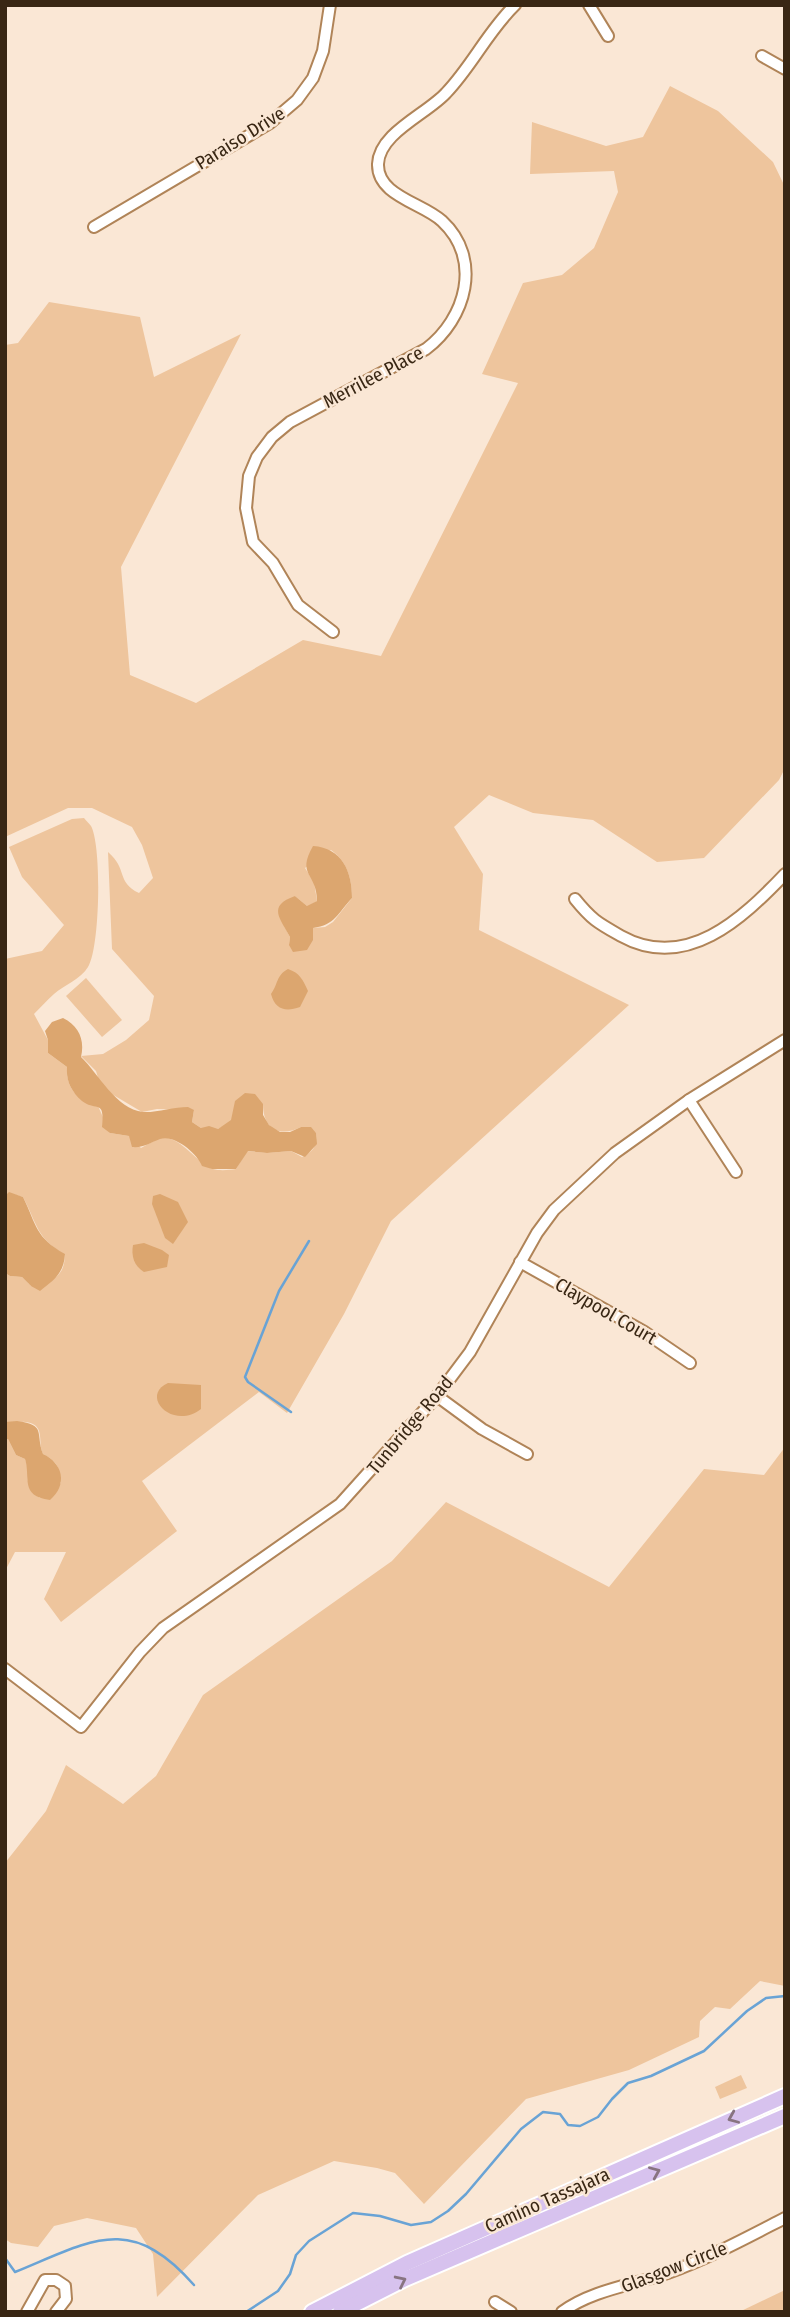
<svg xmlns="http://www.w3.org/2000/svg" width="790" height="2317" font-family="'Fira Sans Condensed',sans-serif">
<rect width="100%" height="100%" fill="#fae7d5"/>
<g fill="#eec59d" fill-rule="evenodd">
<path d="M670,86L718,111L773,162L785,187V768L779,780L704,858L657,862L593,820L533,813L489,795L454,827L483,874L479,930L629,1005L391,1221L344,1314L287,1413L259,1392L142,1481L177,1531L61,1622L44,1599L66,1552H15L5,1571V1439H8L16,1455L25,1459C33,1481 19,1476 40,1498L61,1483C60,1468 57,1461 43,1454C40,1447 41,1444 40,1436C39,1417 17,1423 5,1422V1273L10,1276L22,1277L31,1286C52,1280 64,1279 65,1255C36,1237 38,1226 23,1197L9,1193L5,1196V959L42,951L64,925L22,877L9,847L72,819L84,818C86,821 89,823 91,826C102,846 100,948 88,967C81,979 64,985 54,994C47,1000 41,1007 34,1014L48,1040V1053L67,1067C66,1090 78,1100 98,1106L110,1133L129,1136L141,1148C147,1145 154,1140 161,1138C179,1134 198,1164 213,1169C220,1171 229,1170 236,1169L247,1151L267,1153L291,1151L302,1157C314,1151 317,1146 316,1133L301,1127C279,1138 263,1129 263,1104L218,1129L201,1128L192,1122L194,1110L157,1109L142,1112L110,1093L99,1081L96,1071L81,1056L103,1054L126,1040L149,1020L154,996L112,949L108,852C128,869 116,882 139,893L153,878L142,845L132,827L92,808H68L5,837V345L18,343L49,302L140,317L154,377L241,334L121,567L130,675L196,703L303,640L381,656L518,383L482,374L523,283L562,275L594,248L618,192L614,171L530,174L532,122L606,146L643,137ZM331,850C347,861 352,879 352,898L333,922L325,927L313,928L289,945L290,937L284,926L295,896L308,907L317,901L314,882L305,868Z"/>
<path d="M86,978L122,1020L102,1037L66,996Z"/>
<path d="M785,1447V1986L760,1981L730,2009L715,2007L700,2021L699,2037L629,2070L526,2099L424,2204L395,2173L377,2168L334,2161L258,2195L157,2297L153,2254L136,2228L87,2218L54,2226L38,2247L11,2243L5,2239V1863L46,1811L66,1765L123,1804L156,1776L203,1695L392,1561L446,1502L609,1587L704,1469L764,1475Z"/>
<path d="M741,2075L747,2088L720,2099L715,2087Z"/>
<path d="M785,2290V2312H739Z"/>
</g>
<g fill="#dca66f">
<path d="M313,846C342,848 352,871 352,898C338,913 335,925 313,928V940L307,950L293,952L289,945L290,937C280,918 267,906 295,896L307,906L317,901C317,872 296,876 313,846Z"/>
<path d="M288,969C300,973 303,980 308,991L300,1007C286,1012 275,1010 271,994C278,985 276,975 288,969Z"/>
<path d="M63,1018C79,1026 85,1040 81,1057C98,1073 116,1109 143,1112C155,1113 174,1107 188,1107L194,1110L192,1122L201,1128L209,1126L218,1129L231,1120L235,1101L245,1093L255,1094L263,1104V1115L269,1125L280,1132H290L301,1127H311L316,1133L317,1144L305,1157L291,1151L267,1153L248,1151L236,1169H212L202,1166C197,1153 174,1134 160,1139C149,1143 144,1148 132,1147L129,1136L110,1133L102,1127C105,1098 96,1112 82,1101C71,1091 66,1081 67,1067L48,1053V1040L45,1031L52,1022Z"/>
<path d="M9,1192L23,1197C37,1226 35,1237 65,1254C64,1273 54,1280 40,1291L31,1286L22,1277L10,1276L5,1273V1196Z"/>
<path d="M160,1194L178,1202L188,1222L173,1244L165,1238L152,1204L153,1196Z"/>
<path d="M144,1243L162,1250L169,1255L167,1267L144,1272C134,1266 131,1256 133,1245Z"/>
<path d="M168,1383L201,1385V1409C173,1431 139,1396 168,1383Z"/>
<path d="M17,1421C47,1425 35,1433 43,1454C63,1463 68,1485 50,1500C19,1496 31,1477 25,1459L16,1455L8,1439H5V1422Z"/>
</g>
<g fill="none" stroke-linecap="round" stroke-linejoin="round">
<g stroke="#69a3d5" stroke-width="2.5">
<path d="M291,1412L248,1382L245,1377L279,1291L309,1241"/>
<path d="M5,2258L15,2272C91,2241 130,2212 194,2285"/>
<path d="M246,2312L278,2291L290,2274L296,2255L309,2241L353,2213L380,2216L411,2225L431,2222L448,2211L466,2194L521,2129L543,2112L560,2114L568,2125L580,2126L598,2117L612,2099L628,2083L651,2076L704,2051L747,2011L766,1998L785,1996"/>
</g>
<g stroke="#b08458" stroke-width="14">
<g id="minor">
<path d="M589,5L608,36"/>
<path d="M762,56L785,69"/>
<path d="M94,227L270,123L297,100L313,78L323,51L330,5"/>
<path d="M333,632L298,605L273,563L253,542L246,508L249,476L257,457L272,437L290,422L426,349C466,319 483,259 442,221C423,203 377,196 378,164C379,133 427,114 446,93C472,66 488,31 515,5"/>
<path d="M575,899C592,920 598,923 621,936C686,972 742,919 785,874"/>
<path d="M689,1100L736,1172"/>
<path d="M520,1262L643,1331L690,1363"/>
<path d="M437,1396L482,1429L527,1454"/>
<path d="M5,1669L81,1727L140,1652L163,1628L340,1504L437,1396L470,1352L537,1233L554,1210L615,1153L689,1100L785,1040"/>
<path d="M495,2302L511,2312"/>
<path d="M27,2312L45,2280H56L65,2286L66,2299L56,2312"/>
<path d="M562,2312C592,2290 633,2285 668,2273C709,2258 746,2238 785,2218"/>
</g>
</g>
<g stroke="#fff" stroke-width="18">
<g id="major">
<path d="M312,2312L407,2263L785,2096"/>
<path d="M340,2312L405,2279L785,2116"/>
</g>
</g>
<use href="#minor" stroke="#fff" stroke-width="10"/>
<use href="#major" stroke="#d7c2ee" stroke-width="14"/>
</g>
<defs><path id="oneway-chevron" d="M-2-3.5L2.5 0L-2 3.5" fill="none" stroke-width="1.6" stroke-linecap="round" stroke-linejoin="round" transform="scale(1.75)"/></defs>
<g stroke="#887481">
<use href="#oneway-chevron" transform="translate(733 2118) rotate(157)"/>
<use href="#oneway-chevron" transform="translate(655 2172) rotate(-23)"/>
<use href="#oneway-chevron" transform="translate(401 2281) rotate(-26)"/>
</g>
<g text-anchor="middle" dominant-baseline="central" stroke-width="5" stroke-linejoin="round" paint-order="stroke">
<g font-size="19" fill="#392714" stroke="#fae7d5">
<text transform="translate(240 138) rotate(-32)">Paraiso Drive</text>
<text transform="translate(373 377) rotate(-28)">Merrilee Place</text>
<text transform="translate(606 1311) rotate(30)">Claypool Court</text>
<text transform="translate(410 1425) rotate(-50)">Tunbridge Road</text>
<text transform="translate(547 2200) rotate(-24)">Camino Tassajara</text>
<text transform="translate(674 2267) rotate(-21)">Glasgow Circle</text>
</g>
</g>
<rect width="790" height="2317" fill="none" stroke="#392714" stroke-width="14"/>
</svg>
